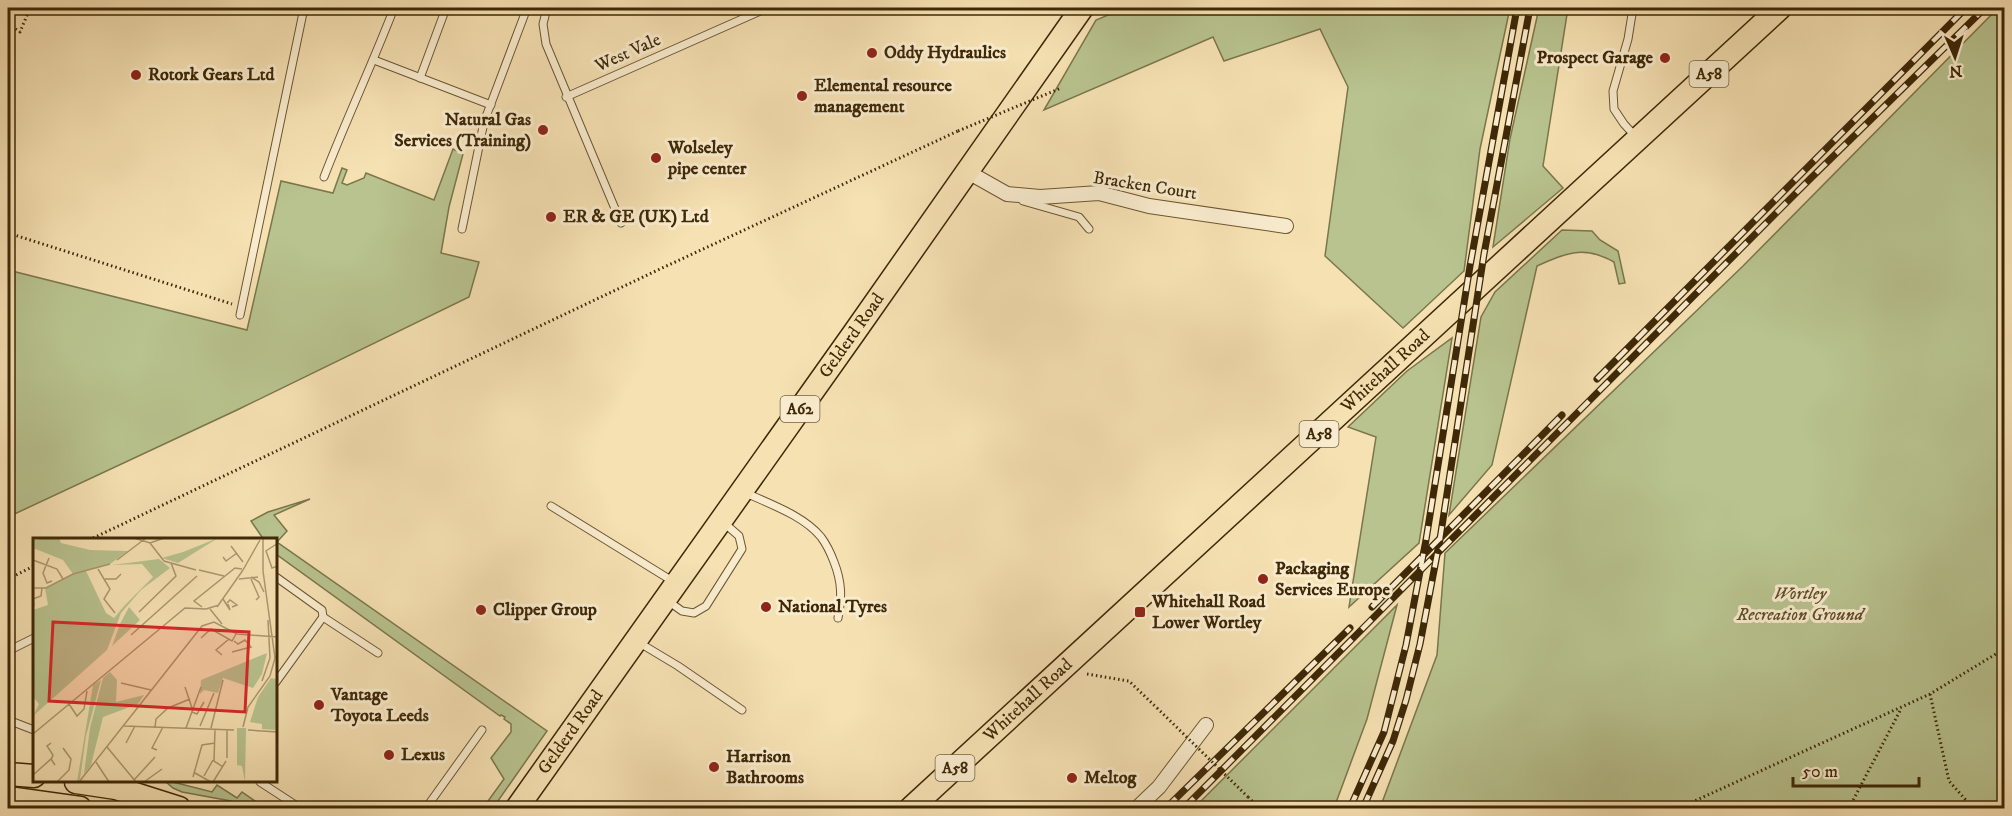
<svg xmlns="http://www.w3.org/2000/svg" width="2012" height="816" font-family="'IM FELL DW Pica',serif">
<rect width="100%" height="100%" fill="#f6e1b3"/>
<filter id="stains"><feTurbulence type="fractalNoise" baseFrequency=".00333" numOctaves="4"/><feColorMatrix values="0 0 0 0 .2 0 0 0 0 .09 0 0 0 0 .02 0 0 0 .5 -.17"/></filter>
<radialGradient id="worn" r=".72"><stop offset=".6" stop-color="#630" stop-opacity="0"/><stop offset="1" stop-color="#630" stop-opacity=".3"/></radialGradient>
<g fill="#b8c38f" stroke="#7b764b" stroke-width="1.5">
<path d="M1125,8H1510L1480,149L1464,271L1403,328L1325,256L1348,87L1320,29L1224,61L1213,37L1044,110L1096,20Z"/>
<path d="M1539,8H1568L1543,166L1563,188L1493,247L1510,139Z"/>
<path d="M1998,8H2004V808H1380L1437,655L1445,553L1743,266Z"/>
<path d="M453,149L463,154L449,207L441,253L479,262L469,297L237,410L8,517V270L247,330L281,181L333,193L342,168L347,170L342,183L347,185L364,178L366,173L434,200Z"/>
<path d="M1562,230L1592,231L1600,240L1618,251L1625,283L1619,284L1614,262C1584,245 1566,253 1537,266L1492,465L1449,515L1481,317L1495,292Z"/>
<path d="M1452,338L1419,543L1349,607L1376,437L1348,427L1407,371Z"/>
<path d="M310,499L274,515L287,531L277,542L547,731L493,808H483L504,779L491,758L511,732V724L504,719L505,717L501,715L500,716L276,554V540H264L251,521L268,512Z"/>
<path d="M1397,605L1367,719L1334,808H1194Z"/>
<path d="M166,782H173L212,792L217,785L237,798L242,792L265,808H248L231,801L182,792L173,788Z"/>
</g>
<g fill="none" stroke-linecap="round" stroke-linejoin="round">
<g stroke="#6c5632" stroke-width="9">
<g id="lane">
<path d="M547,8L543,24L546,44L621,223"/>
<path d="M1633,8L1628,39L1613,91L1614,109L1624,124L1635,136"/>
<path d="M374,60L491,105"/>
<path d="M420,78L446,8"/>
<path d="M566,97L767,8"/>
<path d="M324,177C346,120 372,65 394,8"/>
<path d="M1023,201L1079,217L1089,229"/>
<path d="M462,229L484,122L527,8"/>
<path d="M240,315L304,8"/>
<path d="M744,492C769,504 803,515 821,537C827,545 831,554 834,562C842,582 842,598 838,618"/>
<path d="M551,506L674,582"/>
<path d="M276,577L322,610L323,617L276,682"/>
<path d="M668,601L682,611L694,613L706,606L742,549L739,536L723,522"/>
<path d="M323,617L378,653"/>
<path d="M638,642L678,666L742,710"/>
<path d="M8,651L34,638"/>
<path d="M8,720L34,730"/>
<path d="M260,782L300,808"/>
<path d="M426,808L482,730"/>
</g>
</g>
<g stroke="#6c5632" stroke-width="16">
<g id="street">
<path d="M968,172L1007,194L1040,197L1099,193L1149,206L1286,226"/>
<path d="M1137,808L1159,787L1206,725"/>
</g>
</g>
<g stroke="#3e2807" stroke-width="25">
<g id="primary">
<path d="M8,774L34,776"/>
<path d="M76,782L116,788L179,808"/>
<path d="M8,798L80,808"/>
<path id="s1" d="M517,808L854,333L1082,8"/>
<path id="s2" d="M911,808L1780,8"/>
</g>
</g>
<g stroke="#3e2807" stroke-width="3" stroke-dasharray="1.5 3" stroke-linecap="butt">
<path d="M8,24L20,32L30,8"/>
<path d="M8,233L232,304"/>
<path d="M89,540L660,269L958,131"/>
<path d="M8,579L34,566"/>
<path d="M1087,674L1129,681L1157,708"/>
<path d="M1930,694L1949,781L1973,808"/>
<path d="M1248,797L1259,808"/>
<path d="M1679,808L1930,694L2004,649"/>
<path d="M1849,808L1901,709"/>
</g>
<use href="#lane" stroke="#f9ecce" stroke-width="7"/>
<use href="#street" stroke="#f9ecce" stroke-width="14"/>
<use href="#primary" stroke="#f6e1b3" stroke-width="22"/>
<g stroke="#3e2807" stroke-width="7">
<g id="rail">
<path d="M1597,379L1966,8"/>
<path d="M1372,607L1562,415"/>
<path d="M1166,808L1350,628"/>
<path d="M1184,808L1811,178L1985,8"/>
<path d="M1350,808L1384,732L1406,645L1426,540L1470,266L1517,8"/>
<path d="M1363,808L1393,741L1406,700L1420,644L1440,539L1484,254L1530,8"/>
</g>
</g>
<use href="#rail" stroke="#f9ecce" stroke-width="4.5" stroke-dasharray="14" stroke-linecap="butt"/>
<g stroke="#3e2807" stroke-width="3" stroke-dasharray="1.5 3" stroke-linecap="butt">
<path d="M958,131L1061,88"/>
<path d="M1157,708L1248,797"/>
</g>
</g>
<g fill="#8f2418" stroke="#f9ecce" stroke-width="2">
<circle cx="872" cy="53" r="6"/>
<circle cx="1665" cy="58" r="6"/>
<circle cx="136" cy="75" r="6"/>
<circle cx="802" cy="96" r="6"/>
<circle cx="543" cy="130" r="6"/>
<circle cx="656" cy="158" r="6"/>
<circle cx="551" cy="217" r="6"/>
<circle cx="1263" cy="579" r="6"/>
<circle cx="766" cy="607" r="6"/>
<circle cx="481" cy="610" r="6"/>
<rect x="1134" y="606" width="12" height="12" rx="3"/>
<circle cx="319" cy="705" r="6"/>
<circle cx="389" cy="755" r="6"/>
<circle cx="714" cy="767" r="6"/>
<circle cx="1072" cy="778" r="6"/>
</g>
<g text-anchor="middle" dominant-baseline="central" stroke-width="6" stroke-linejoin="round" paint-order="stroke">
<g fill="#f9ecce" stroke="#766343" stroke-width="1.5">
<rect x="1689.5" y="61" width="39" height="26" rx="4.5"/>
<rect x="780.5" y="396" width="39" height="26" rx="4.5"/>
<rect x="1299.5" y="421" width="39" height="26" rx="4.5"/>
<rect x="935.5" y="755" width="39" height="26" rx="4.5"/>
</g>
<g font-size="16" font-weight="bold" fill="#3e2807">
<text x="1709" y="74">A58</text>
<text x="800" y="409">A62</text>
<text x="1319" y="434">A58</text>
<text x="955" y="768">A58</text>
</g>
<g font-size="18" fill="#3e2807" stroke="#f9ecce">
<text transform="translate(628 53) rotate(-24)">West Vale</text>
<text transform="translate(1145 186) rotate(9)">Bracken Court</text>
<text stroke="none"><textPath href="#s1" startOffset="579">Gelderd Road</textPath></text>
<text stroke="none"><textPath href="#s2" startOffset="645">Whitehall Road</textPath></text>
<text stroke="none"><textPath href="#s2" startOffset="159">Whitehall Road</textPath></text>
<text stroke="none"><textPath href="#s1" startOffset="93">Gelderd Road</textPath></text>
</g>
<g font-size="18" font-weight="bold" fill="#3e2807" stroke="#f9ecce" text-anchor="start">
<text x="884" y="53">Oddy Hydraulics</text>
<text x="1653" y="58" text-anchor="end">Prospect Garage</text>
<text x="148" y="75">Rotork Gears Ltd</text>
<text x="814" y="86">Elemental resource<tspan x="814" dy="21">management</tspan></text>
<text x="531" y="120" text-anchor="end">Natural Gas<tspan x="531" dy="21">Services (Training)</tspan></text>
<text x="668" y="148">Wolseley<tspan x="668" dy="21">pipe center</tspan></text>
<text x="563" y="217">ER &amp; GE (UK) Ltd</text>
<text x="1275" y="569">Packaging<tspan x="1275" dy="21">Services Europe</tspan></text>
<text x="1152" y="602">Whitehall Road<tspan x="1152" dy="21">Lower Wortley</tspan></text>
<text x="778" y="607">National Tyres</text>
<text x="493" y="610">Clipper Group</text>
<text x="331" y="695">Vantage<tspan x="331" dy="21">Toyota Leeds</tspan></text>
<text x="401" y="755">Lexus</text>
<text x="726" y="757">Harrison<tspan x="726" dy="21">Bathrooms</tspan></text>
<text x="1084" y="778">Meltog</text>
</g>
<g font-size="18" font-style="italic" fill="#5c4f29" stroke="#f9ecce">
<text x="1800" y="594">Wortley<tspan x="1800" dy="21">Recreation Ground</tspan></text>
</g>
</g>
<g transform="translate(33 538)">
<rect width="244" height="244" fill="#f6e1b3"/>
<path d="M3,0H26L28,5L57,12L95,13L77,26L53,33L73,75L81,80L92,67L120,39L109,26L79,27L126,21L137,30L108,52L88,75L74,112L0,178L6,166L0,159V72L15,67L12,50L40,36L30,22L0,10V2H7ZM185,0L145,25L129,20L150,14ZM96,69L107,82L79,108L87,86ZM234,115L229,136L220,150L190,140L185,155L171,152L167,156L168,142ZM77,134L84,142L83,164L111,157L105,166L70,179L58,227L51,236L57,190L70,140ZM238,140L244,141V192L229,191V186L217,184L225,159ZM68,142L53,198L47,241L44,244L60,147ZM204,190H213L212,244L209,228L204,227Z" fill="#b8c38f"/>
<path fill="none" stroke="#ac976e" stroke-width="1.5" d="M101,0L117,5L131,0M117,5L131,23L163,32M245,5L233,13L239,30L245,28M198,8L210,24M190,19L193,23L204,15M16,20L10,35L14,45L19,43M0,22L24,31L30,41M84,22L113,0M65,31L77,51L71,61L82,75M166,32L191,38M210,32L227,2M218,39L226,44L231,54M72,41H83L88,36M206,41L225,39M218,41L226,59L223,62M0,50H13L40,36L77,26M190,61L197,72L195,66M194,65L197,62L204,67L199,69M1,68L0,61L8,58L9,50M169,69L161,63L202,30L209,31M184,69L210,32M177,71L189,86M106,74L143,38L138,25M98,97L164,38M168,100L178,91L199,103L203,96M199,114L218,109L212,102L205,106L201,103M189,117L183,112L196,101M229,143L237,120L235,82M88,145L118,152M152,149L159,170M36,166L44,178L51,171L54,153M159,174L164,176L171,164M91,188L201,192M167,188L181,155M122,189L123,181L135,170L157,161M210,189L215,169L237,138L242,120L230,33V0M153,190L168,149M178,190L190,142M182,191L181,223L190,229M215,192L245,194M0,196L152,70L173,71L186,67M93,205L102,188M74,209L103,244M124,212L119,210L130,189M194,220V192M18,222L20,217L14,208L18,205M63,224L76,244M162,235L178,244M0,237L18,221L22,227M171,238L180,222M160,239L169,207L182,205M101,242L122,219M24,244L36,232L38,221L30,210M46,244L169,88L181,84L204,96L245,99M111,244L129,231M180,244L193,223"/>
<path fill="#d62828" fill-opacity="0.15" stroke="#d62828" stroke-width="3" d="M20,84L216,94L212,174L16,163Z"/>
<rect width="244" height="244" fill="none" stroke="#3e2807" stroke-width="3"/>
</g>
<rect width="2012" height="816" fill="none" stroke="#f6e1b3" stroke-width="30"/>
<rect x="9" y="9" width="1994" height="798" fill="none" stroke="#3e2807" stroke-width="3"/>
<rect x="15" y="15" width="1982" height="786" fill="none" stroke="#3e2807" stroke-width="1.5"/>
<g transform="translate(1955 57) rotate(177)" stroke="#f9ecce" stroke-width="4.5" paint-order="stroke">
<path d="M0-4.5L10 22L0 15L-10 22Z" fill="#3e2807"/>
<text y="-9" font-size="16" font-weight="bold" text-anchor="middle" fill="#3e2807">N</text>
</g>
<path d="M1793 777v9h126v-9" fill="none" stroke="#3e2807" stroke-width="3"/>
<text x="1802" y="777" font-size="18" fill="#3e2807" stroke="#f9ecce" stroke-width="4.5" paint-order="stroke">50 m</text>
<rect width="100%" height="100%" filter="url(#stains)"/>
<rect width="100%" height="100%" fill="url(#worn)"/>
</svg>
